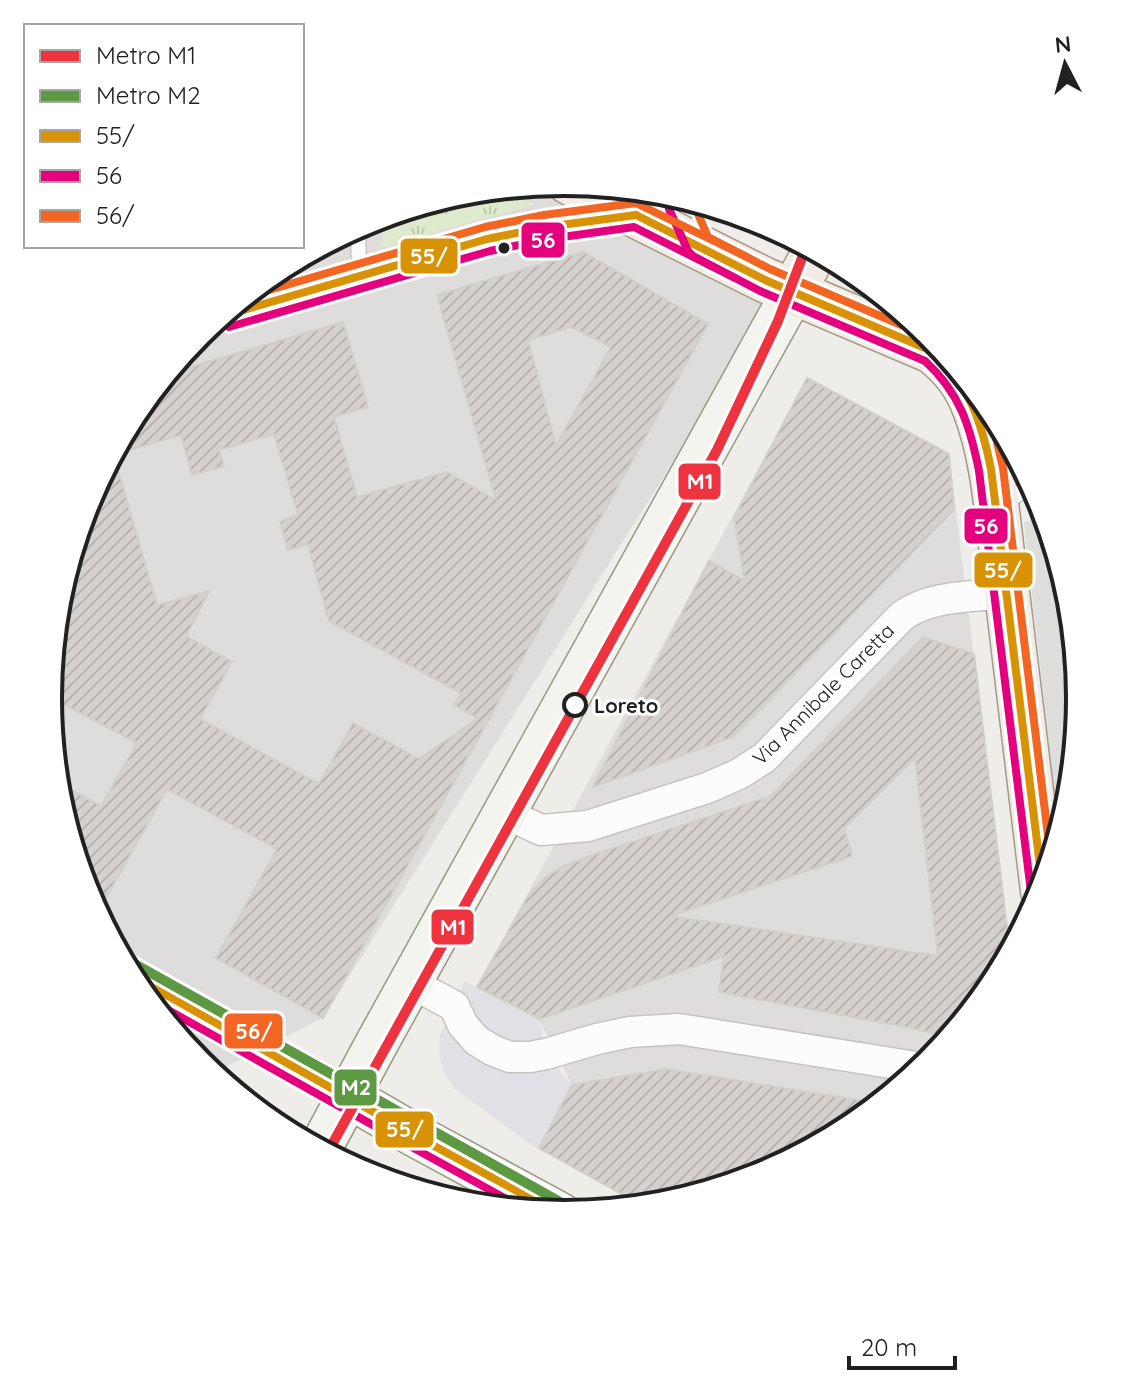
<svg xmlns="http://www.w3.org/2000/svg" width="1129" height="1396" font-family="Quicksand,sans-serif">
<defs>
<pattern id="grass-tufts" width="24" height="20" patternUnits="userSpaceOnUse" patternTransform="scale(2)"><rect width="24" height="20" fill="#ddeacb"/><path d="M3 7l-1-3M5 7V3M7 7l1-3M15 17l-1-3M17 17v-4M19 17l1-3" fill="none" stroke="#bdc8ae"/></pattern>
<pattern id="building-hatch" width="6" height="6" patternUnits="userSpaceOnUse" patternTransform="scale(2)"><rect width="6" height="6" fill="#d4d1ce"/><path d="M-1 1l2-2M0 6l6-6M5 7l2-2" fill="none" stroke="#b6b3b1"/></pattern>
</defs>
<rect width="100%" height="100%" fill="#efedea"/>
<g fill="#dedddb">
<path d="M548,185L778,295L323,1018L214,1073L199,1063L87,895L48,698L88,500L200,332L367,221Z"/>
<path d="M808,377L949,454L1009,945L929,1064L762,1175L634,1201L538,1148L572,1085L539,1019L477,987Z"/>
</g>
<path fill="url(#grass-tufts)" d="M511,192L535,204L380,248L385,222L384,217Z"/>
<g fill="#dfdedd">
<path d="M338,240L343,257L287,274Z"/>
<path d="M1046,520L1081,698L1057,817L1024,522Z"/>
</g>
<g fill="#e1e0e4">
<path d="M465,981L540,1019L546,1054L572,1085L538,1148L534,1147L455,1089L444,1073L439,1052L440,1035Z"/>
<path d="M224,1079L369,1162L371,1159L415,1185L366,1175Z"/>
</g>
<g fill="url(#building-hatch)" stroke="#d2cfcb" stroke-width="2" fill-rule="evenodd">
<path d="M583,252L708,324L323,1018L216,958L277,849L167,789L106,898L86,887L66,787L101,806L137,743L48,696L88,500L115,460L157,605L209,591L186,636L232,662L200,719L319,784L353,723L419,759L478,718L454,705L461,693L329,621L308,544L288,550L280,521L298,515L274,434L219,450L224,466L192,475L181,435L119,453L173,372L343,322L368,407L334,417L357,497L447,472L496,500L437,295ZM571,327L611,347L556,446L528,340Z"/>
<path d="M807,378L949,454L954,510L733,737L593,787L709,561L745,581L734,518Z"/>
<path d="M923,637L974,654L1009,944L947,1037L911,1028L719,992L724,956L540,1019L477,987L530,893L546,877L564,866L587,857L771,796ZM915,758L938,956L670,916L852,856L844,828Z"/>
<path d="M666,1069L814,1093L872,1102L762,1175L634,1201L539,1148L572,1085Z"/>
</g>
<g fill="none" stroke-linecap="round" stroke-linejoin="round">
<g stroke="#c5c4c2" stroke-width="17">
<g id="lane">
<path d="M358,227L359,276"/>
<path d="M1003,506L1031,484"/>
</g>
</g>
<g stroke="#c5c4c2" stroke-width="33">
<g id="street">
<path d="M226,315L487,239L546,227L636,215"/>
<path d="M505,813L541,830L588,826L707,788L739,774L764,758L902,616C931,595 972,597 1007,593"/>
<path d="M411,983L454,1006L463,1025L476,1040L492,1050L510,1057H530L546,1054L597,1039L630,1032L679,1029L922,1068"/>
<path d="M146,984L349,1097"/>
</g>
</g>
<g stroke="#989882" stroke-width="45">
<g id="secondary">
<path d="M349,1097L416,1136L560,1214"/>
<path d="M322,1145L378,1041L793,292"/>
</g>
</g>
<g stroke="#a49987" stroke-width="47">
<g id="primary">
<path d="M569,182L765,280L932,351H942"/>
<path d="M793,292L813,255"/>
<path d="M932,351C952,367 966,384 975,409C995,461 997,521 1005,576C1018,681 1030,786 1043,891"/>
</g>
</g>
<use href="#lane" stroke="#fdfcfc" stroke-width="14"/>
<use href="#street" stroke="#fdfcfc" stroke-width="30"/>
<use href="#secondary" stroke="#f3f4ed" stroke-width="42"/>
<use href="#primary" stroke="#f2ece7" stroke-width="44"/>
<g stroke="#fff" stroke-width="14">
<g id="bus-1">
<path d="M636,215L765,280L932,351C970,386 981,420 991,469L1043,890"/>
<path d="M226,315L487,239L546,227L636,215"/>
<path d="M147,984L416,1136L559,1214"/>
</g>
</g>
<g stroke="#fff" stroke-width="14">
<g id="bus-2">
<path d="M669,209L688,251L693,256L760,291L925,361C960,393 970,426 979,471L1031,892"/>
<path d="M229,327L490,251L548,239L634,227L735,278"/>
<path d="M161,1006L410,1146L519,1206"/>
</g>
</g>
<g stroke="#fff" stroke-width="14">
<g id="bus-3">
<path d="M695,207L708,237L770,269L934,339"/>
<path d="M259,293L485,227L544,215L636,203L745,256"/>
<path d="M994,429L1003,468L1050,852"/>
<path d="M152,974L422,1125L566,1203"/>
</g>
</g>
<use href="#bus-1" stroke="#d79205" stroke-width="8"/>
<use href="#bus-2" stroke="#e5007d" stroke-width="8"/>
<use href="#bus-3" stroke="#f26522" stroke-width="8"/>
<g stroke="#fff" stroke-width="16">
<path id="metro-1" d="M329,1150L717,450L778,321L805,250"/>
</g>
<g stroke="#fff" stroke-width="16">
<path id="metro-2" d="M133,963L578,1212"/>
</g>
<use href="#metro-1" stroke="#ee333e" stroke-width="10"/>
<use href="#metro-2" stroke="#5d9842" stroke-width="10"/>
</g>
<circle fill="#212121" stroke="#fff" stroke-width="3" cx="504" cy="248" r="7"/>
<circle fill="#fff" stroke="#212121" stroke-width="4" cx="575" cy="705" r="11"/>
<g text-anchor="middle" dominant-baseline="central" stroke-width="6" stroke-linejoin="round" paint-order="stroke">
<g font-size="20" fill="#212121" stroke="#fff">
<text transform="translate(823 694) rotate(-45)">Via Annibale Caretta</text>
</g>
<g font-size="20" font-weight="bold" fill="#212121" stroke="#fff" text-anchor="start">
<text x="594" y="705">Loreto</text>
</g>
</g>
<path d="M0 0H1129V1396H0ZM62 698a502 502 0 1 1 1004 0a502 502 0 1 1-1004 0Z" fill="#fff" fill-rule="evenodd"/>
<path fill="none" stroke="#212121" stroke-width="4" d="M62 698a502 502 0 1 1 1004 0a502 502 0 1 1-1004 0Z"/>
<g stroke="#fff" stroke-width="3">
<rect x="520" y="221" width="46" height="38" rx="8" fill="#e5007d"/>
<rect x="399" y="237" width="60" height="38" rx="8" fill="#d79205"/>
<rect x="677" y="462" width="45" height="39" rx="8" fill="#ee333e"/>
<rect x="963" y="507" width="46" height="38" rx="8" fill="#e5007d"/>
<rect x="973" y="551" width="61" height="38" rx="8" fill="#d79205"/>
<rect x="430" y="908" width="45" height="38" rx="8" fill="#ee333e"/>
<rect x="223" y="1012" width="61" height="38" rx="8" fill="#f26522"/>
<rect x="333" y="1068" width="45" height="39" rx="8" fill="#5d9842"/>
<rect x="374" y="1110" width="61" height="39" rx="8" fill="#d79205"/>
</g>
<g font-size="22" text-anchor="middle" font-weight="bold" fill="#fff">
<text x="543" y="248">56</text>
<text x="429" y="264">55/</text>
<text x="700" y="489">M1</text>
<text x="986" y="534">56</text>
<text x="1003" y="578">55/</text>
<text x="453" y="935">M1</text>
<text x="254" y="1039">56/</text>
<text x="356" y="1095">M2</text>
<text x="405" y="1137">55/</text>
</g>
<rect x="24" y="24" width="280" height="224" fill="#ffffff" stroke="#a6a6a6" stroke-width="2"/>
<rect x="40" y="50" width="40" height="12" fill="#ee333e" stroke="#a6a6a6" stroke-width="2"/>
<text x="96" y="64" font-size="24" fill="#212121">Metro M1</text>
<rect x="40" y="90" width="40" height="12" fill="#5d9842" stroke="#a6a6a6" stroke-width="2"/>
<text x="96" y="104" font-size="24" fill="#212121">Metro M2</text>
<rect x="40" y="130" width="40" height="12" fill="#d79205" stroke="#a6a6a6" stroke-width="2"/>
<text x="96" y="144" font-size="24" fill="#212121">55/</text>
<rect x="40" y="170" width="40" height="12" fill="#e5007d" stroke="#a6a6a6" stroke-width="2"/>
<text x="96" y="184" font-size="24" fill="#212121">56</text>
<rect x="40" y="210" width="40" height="12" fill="#f26522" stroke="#a6a6a6" stroke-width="2"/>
<text x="96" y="224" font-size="24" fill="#212121">56/</text>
<g transform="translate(1065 64) rotate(354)" stroke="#ffffff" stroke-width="6" paint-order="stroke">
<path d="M0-6L14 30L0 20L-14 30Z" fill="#212121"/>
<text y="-12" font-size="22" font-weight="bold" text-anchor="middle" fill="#212121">N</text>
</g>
<path d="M849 1356v12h106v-12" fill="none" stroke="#212121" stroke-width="4"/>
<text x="861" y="1356" font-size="24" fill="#212121" stroke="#ffffff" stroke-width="6" paint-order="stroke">20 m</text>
</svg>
